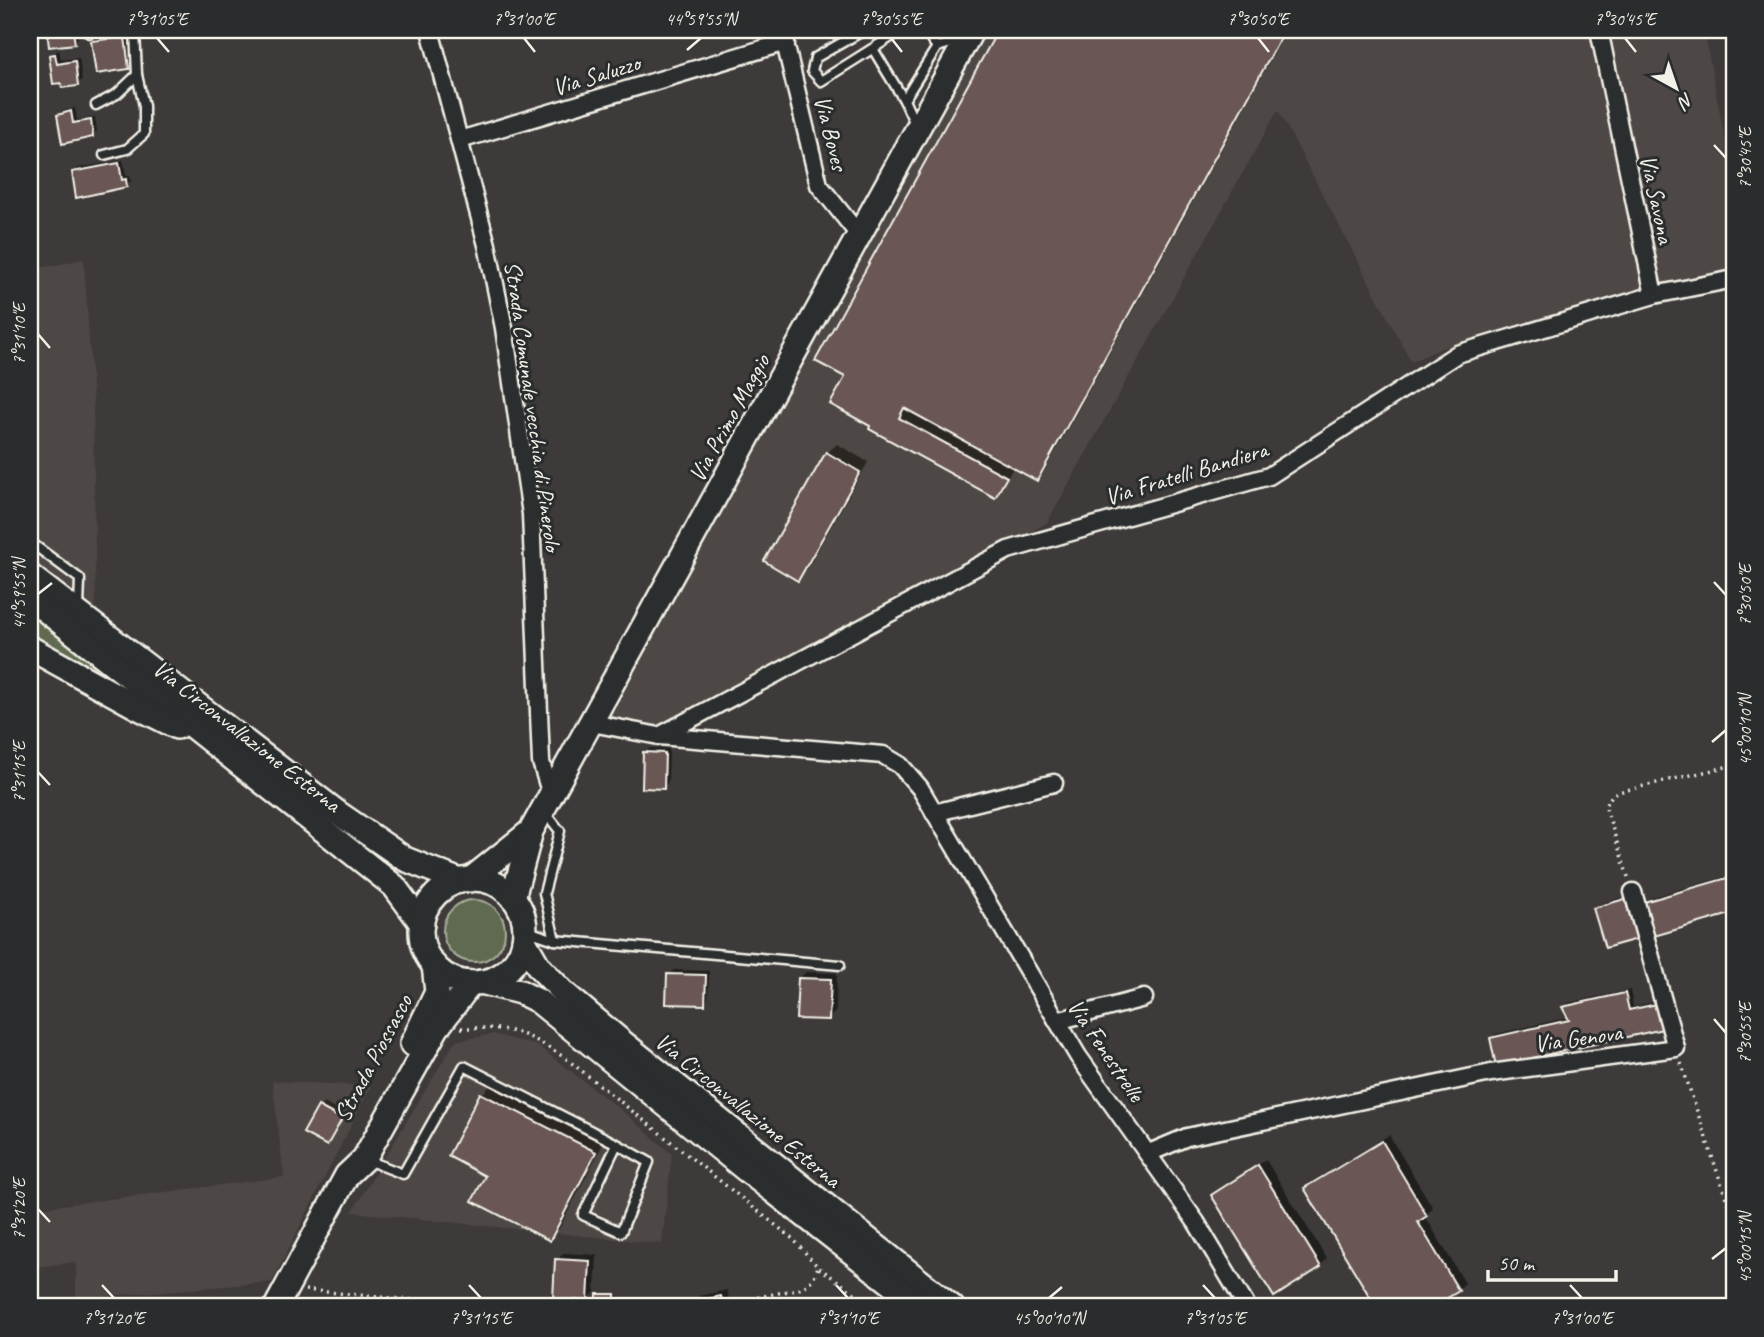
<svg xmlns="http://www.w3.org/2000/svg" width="1764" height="1337" font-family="Caveat,sans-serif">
<rect width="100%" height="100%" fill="#3d3a39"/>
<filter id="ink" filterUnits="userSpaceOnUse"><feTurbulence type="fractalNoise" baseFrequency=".0143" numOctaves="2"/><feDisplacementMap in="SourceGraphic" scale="14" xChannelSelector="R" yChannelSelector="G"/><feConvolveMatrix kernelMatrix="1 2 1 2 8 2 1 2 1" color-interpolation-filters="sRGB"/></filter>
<g filter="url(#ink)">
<g fill="#4d4644">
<path d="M972,30H1704L1734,186V274L1442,348L1411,362L1278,110L1047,523L659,736L592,723Z"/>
<path d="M84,259L93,399L96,614L30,564V270Z"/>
<path d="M494,1034L538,1046L625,1113L672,1154L662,1244L352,1212L455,1041Z"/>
<path d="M272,1081L371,1086L272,1282L76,1299V1262L30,1268V1209L284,1177Z"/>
</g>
<g fill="#606a51" stroke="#aaae9c" stroke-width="2">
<path d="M30,611L125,686L30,634Z"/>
<circle cx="474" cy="931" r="31"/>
</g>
<g fill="#0007">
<path d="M48,30H77L78,38L74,43L50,45Z"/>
<path d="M1000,30H1287L1044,472L1037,479L1014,466L1001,489L994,496L873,425L847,376L818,360Z"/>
<path d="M129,34L132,63L128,68L93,42L98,38Z"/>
<path d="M59,50L61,60L79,58L82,80L77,84L64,86L51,55Z"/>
<path d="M75,108L77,120L95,117L97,131L92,135L59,115L63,111Z"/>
<path d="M123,160L126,176H130L131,181L126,185L74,173L78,168Z"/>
<path d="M837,444L868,462L807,569L797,578L827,453Z"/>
<path d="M650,748L669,749L668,782L663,787L645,753Z"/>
<path d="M1734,874V911L1655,934L1646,903L1650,898Z"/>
<path d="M1630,895L1640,933L1636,937L1595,909L1600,904Z"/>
<path d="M674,970L709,971L708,999L704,1004L669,975Z"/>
<path d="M806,972L837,973L836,1011L829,1018L799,979Z"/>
<path d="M1630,990L1633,1007L1662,1000L1666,1023L1492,1038L1496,1034L1570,1017L1564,1007L1568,1003Z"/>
<path d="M491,1085L604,1142L559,1229L549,1239L487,1175L482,1094Z"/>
<path d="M324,1103L345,1115L327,1144L319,1107Z"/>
<path d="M1389,1135L1433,1208L1425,1216L1465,1283L1458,1290L1429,1307H1378L1306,1188L1313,1181Z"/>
<path d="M1266,1160L1327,1259L1320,1266L1213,1195L1220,1188Z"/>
<path d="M564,1253L597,1255L595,1292L588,1299L557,1260Z"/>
<path d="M727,1290L731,1307H693L692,1304L699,1296Z"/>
<path d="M600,1293H616V1307H599Z"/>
</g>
<g fill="#695754" stroke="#f4f1e8" stroke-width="2">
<path d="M47,30H73L75,44L49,47Z"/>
<path d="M998,30H1285L1037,481L904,408L899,418L1007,477L995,498L869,429L870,426L830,404L845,377L815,361Z"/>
<path d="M125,37L129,69L96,74L91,41Z"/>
<path d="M55,54L57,64L75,61L78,86L62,88L61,83L53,84L49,55Z"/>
<path d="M71,111L73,123L91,120L93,137L62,144L57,115Z"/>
<path d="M119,163L122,180L126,179L127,187L76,198L72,172Z"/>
<path d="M826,452L860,472L798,581L764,561Z"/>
<path d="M643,752L665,753L664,789L642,788Z"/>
<path d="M1734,876V913L1654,936L1644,902Z"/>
<path d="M1625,899L1637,939L1605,948L1593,908Z"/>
<path d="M667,974L706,975L705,1005L666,1004Z"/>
<path d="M798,978L831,979L829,1020L796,1019Z"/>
<path d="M1625,993L1629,1010L1657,1004L1663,1029L1496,1066L1490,1038L1569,1020L1562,1007Z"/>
<path d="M480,1093L596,1152L550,1241L472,1201L485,1176L448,1156Z"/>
<path d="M318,1106L342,1119L327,1146L303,1133Z"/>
<path d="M1382,1141L1427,1216L1418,1222L1459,1291L1432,1307H1376L1304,1188Z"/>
<path d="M1258,1165L1321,1267L1274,1297L1211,1195Z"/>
<path d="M555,1259L590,1261L588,1301L553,1299Z"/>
<rect x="597" y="1294" width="18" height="13"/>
<path d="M721,1296L723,1307H691L690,1303Z"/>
</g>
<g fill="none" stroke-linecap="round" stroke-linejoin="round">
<g stroke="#f4f1e8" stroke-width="13">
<g id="lane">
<path d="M89,30V33"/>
<path d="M864,30L815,58L812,71L821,81L902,30"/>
<path d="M924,30L937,47"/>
<path d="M873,49L904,100"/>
<path d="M96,105L117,94L137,75L135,30"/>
<path d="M916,126L904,100L937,47L961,40"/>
<path d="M104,155L127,149L144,134V106L137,75"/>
<path d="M30,542L80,579L79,608"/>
<path d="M545,812L560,831L544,893L555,940"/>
<path d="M525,930L555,940L840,965"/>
<path d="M367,1160L403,1174L464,1066L617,1144L583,1215L621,1232L649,1162L617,1144"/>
</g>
</g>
<g stroke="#f4f1e8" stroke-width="21">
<g id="street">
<path d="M430,30L487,245L504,328L531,514L541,762L551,795"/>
<path d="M782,30L819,185L859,235"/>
<path d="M1599,30L1654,295"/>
<path d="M460,140L786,42"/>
<path d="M592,723L659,736L883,755L900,765L920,788L1078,1056L1196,1222L1247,1307"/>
<path d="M659,736L1008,550L1269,476L1457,354L1654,295L1734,279"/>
<path d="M934,813L1054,783"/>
<path d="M1057,1021L1144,998"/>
<path d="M1149,1153L1187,1137L1491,1073L1676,1048L1633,892"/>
</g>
</g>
<g stroke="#f4f1e8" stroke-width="28">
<g id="secondary">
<path d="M30,576L338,813L405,859L460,881"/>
<path d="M30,598L394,886L422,924"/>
<path d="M30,648L137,707L177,727"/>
<circle cx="473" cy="931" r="52"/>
<path d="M470,880L531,831"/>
<path d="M513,898L531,831L972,30"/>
<path d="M524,941L539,967L564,993L622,1042L952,1307"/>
<path d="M481,982L520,992L538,1001L745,1169L922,1307"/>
<path d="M412,1044L437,992L434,965"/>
<path d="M276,1307L347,1175L364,1159L437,1028L471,983"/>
</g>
</g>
<g stroke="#f4f1e8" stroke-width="3.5" stroke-dasharray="2 5" stroke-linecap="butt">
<path d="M1628,877L1605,805L1614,793L1734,765"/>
<path d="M461,1028C513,1027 525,1031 568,1060L793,1239L818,1267L874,1307"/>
<path d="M1681,1063L1734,1222"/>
<path d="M305,1290L489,1307"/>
<path d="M730,1303L803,1288L813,1279L818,1267"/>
</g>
<use href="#lane" stroke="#2a2d2e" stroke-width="8"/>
<use href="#street" stroke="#2a2d2e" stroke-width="16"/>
<use href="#secondary" stroke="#2a2d2e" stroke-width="23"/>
</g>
</g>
<path fill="none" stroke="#f4f1e8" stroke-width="2.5" d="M157,38L169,52M524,38L535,52M891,38L902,52M1258,38L1269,52M1625,38L1636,52M687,50L701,38M1714,145L1726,158M38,334L50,348M1714,582L1726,595M38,594L52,583M1712,742L1726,730M38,772L50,785M1714,1019L1726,1033M38,1209L50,1222M1712,1259L1726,1248M102,1285L114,1298M469,1285L481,1298M836,1285L848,1298M1203,1285L1215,1298M1570,1285L1582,1298M1049,1298L1062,1287"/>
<g text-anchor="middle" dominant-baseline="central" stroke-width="6" stroke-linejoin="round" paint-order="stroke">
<g font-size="24" fill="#f4f1e8" stroke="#2a2d2e">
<text transform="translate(596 75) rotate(-17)">Via Saluzzo</text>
<text transform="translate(831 133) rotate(76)">Via Boves</text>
<text transform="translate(1657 199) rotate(78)">Via Savona</text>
<text transform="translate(533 406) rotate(82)">Strada Comunale vecchia di Pinerolo</text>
<text transform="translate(729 418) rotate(-61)">Via Primo Maggio</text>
<text transform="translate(1186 473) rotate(-17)">Via Fratelli Bandiera</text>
<text transform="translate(247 736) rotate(38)">Via Circonvallazione Esterna</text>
<text transform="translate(1578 1038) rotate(-8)">Via Genova</text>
<text transform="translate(1106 1050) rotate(56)">Via Fenestrelle</text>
<text transform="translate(373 1058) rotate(-62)">Strada Piossasco</text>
<text transform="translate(748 1110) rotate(39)">Via Circonvallazione Esterna</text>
</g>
</g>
<rect width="1764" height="1337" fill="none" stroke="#2a2d2e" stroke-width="77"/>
<g transform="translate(1676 88) rotate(140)" stroke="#2a2d2e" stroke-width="5" paint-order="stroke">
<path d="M0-5L12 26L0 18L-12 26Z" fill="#f4f1e8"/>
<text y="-10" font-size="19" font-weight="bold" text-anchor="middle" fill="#f4f1e8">N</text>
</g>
<path d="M1488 1270v10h128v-10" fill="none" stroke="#f4f1e8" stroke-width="3.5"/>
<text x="1498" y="1270" font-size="21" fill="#f4f1e8" stroke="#2a2d2e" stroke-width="5" paint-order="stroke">50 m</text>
<rect x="38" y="38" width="1688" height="1260" fill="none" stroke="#f4f1e8" stroke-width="2.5"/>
<g font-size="18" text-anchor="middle" fill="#f4f1e8">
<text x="157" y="25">7°31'05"E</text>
<text x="524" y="25">7°31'00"E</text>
<text x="701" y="25">44°59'55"N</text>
<text x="891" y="25">7°30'55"E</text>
<text x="1258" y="25">7°30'50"E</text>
<text x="1625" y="25">7°30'45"E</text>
<text transform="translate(1745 158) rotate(-90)" y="6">7°30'45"E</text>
<text transform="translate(19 334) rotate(-90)" y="6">7°31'10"E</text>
<text transform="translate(19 594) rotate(-90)" y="6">44°59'55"N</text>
<text transform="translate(1745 595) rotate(-90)" y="6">7°30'50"E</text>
<text transform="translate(1745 730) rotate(-90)" y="6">45°00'10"N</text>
<text transform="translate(19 772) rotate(-90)" y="6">7°31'15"E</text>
<text transform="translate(1745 1033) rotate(-90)" y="6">7°30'55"E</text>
<text transform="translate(19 1209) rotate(-90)" y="6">7°31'20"E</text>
<text transform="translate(1745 1248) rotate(-90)" y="6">45°00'15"N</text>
<text x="114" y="1324">7°31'20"E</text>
<text x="481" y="1324">7°31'15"E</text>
<text x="848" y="1324">7°31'10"E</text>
<text x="1049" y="1324">45°00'10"N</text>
<text x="1215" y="1324">7°31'05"E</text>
<text x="1582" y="1324">7°31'00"E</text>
</g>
</svg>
